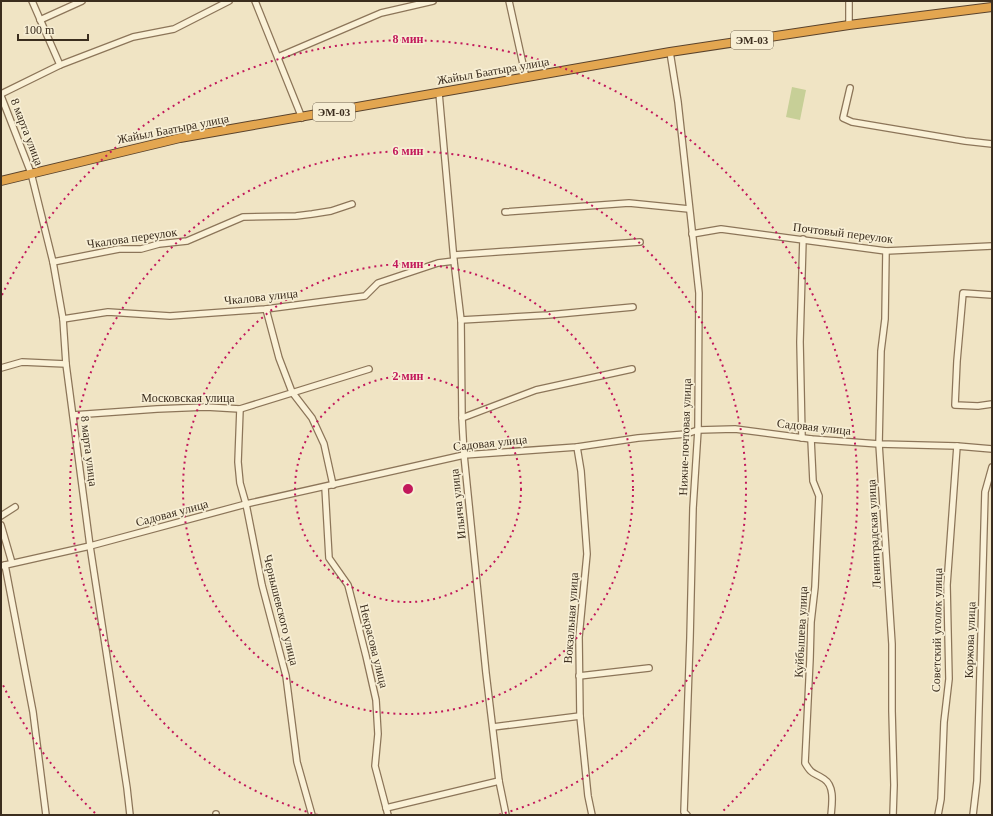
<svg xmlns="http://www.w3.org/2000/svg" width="993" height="816" font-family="'Times New Roman',serif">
<rect width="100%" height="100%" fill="#f0e4c4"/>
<path fill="#c7cf97" d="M792,87L806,90L800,120L786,117Z"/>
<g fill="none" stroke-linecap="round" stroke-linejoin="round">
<g stroke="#8c7559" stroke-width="8">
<g id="minor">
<path d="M32,1L60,65"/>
<path d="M255,1L302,118"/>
<path d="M509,1L526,78"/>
<path d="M849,1V25"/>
<path d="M40,20L82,1"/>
<path d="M670,52L678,102L699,293L698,430L693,508L690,638L684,812L687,815"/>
<path d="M278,57L381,13L433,1"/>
<path d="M850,88L843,118L852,122L965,141L992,144"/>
<path d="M439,93L454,261L461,320L462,418L464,455L486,673L499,781L506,815"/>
<path d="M1,94L60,65L133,37L174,29L229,1"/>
<path d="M1,96L31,173L53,262L63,319L66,364L90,546L127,788L130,815"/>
<path d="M505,212L629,203L689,209"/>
<path d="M692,234L721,229L886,251L992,246"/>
<path d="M886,251L885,319L881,351L879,444L892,644V711L894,785L893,815"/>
<path d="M454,255L640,242"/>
<path d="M53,262L119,249H141L159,244L187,241L243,217L296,216L312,214L331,211L352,204"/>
<path d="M992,295L963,293L957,361L955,405L978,406L992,404"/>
<path d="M266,309L279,358L292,392L312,418L324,444L333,485"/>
<path d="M63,319L108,312L170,316L266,309L365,296L378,283L438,263L454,261"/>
<path d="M461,320L548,315L633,307"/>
<path d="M1,368L22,362L66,364"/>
<path d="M240,409L238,462L240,483L246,504L262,585L286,676L297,762L312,815"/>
<path d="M73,415L157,409L206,407L240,409L369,369"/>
<path d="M462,418L536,390L632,369"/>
<path d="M802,438L800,342L803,239"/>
<path d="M811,439L813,481L819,496L815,587L811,622L810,659L805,763C812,775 813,772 824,779C835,786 832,804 831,815"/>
<path d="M577,447L581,471L587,554L579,637L580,716L588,796L592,815"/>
<path d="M325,487L329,558L348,585L366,656L376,700L378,734L375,766L388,815"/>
<path d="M1,516L15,507"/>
<path d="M1,525L12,563"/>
<path d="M5,565L33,712L46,815"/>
<path d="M1,566L90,546L246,504L464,455L577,447L638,438L686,434L698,430L735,429L811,439L879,444L957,446L992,449"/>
<path d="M579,676L649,668"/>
<path d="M493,727L580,716"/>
<path d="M386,808L499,781"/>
<path d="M216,814V815"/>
<path d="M938,815L941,799L944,722L949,679L947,585L957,446"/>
<path d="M973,815L977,781L985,492L992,467"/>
</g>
</g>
<g stroke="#5a432d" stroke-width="10">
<path id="highway" d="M1,181L180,138L670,52L849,25L992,7"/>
</g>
<use href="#minor" stroke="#faf1d7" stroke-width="5.5"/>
<use href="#highway" stroke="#e3a650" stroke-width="8"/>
</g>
<g fill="none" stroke="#c2185b" stroke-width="2" stroke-dasharray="2 4">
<circle cx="408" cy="489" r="113"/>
<circle cx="408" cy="489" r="225"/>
<path d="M318 815A338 338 0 1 1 498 815"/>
<path d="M95 813A450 450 0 0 1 2 683M2 295A450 450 0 1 1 721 813"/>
</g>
<g text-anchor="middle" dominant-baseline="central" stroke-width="3.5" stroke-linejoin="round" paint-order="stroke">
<g fill="#f7eed4" stroke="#736755" stroke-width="1">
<rect x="731" y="31" width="42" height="18" rx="3"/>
<rect x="313" y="103" width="42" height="18" rx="3"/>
</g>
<g font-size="11" font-weight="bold" fill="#3b2d1e">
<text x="752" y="40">ЭМ-03</text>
<text x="334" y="112">ЭМ-03</text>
</g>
<g font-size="12" fill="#3b2d1e" stroke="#f7eed4">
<text transform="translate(493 71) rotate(-10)">Жайыл Баатыра улица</text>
<text transform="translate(173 129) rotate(-11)">Жайыл Баатыра улица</text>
<text transform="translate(27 132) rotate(69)">8 марта улица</text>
<text transform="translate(843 233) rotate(7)">Почтовый переулок</text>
<text transform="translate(132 238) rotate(-8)">Чкалова переулок</text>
<text transform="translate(261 297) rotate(-6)">Чкалова улица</text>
<text x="188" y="398">Московская улица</text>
<text transform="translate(814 427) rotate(6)">Садовая улица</text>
<text transform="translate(685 437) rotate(-88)">Нижне-почтовая улица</text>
<text transform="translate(490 443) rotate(-6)">Садовая улица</text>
<text transform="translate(89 451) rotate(83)">8 марта улица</text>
<text transform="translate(458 504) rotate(-96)">Ильича улица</text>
<text transform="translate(172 513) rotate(-15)">Садовая улица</text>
<text transform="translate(874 534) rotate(-93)">Ленинградская улица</text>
<text transform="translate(281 610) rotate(76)">Чернышевского улица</text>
<text transform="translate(571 618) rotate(-86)">Вокзальная улица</text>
<text transform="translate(937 630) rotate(-89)">Советский уголок улица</text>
<text transform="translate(801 632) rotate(-87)">Куйбышева улица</text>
<text transform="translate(970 640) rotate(-88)">Коржова улица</text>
<text transform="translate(374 646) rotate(76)">Некрасова улица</text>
</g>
</g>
<circle cx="408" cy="489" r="6" fill="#c2185b" stroke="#f7eed4" stroke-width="2"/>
<g font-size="12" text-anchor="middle" font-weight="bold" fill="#c2185b" stroke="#f7eed4" stroke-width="3.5" stroke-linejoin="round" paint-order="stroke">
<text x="408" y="43">8 мин</text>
<text x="408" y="155">6 мин</text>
<text x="408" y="268">4 мин</text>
<text x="408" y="380">2 мин</text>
</g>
<rect width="993" height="816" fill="none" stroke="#3b2d1e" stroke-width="4"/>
<path d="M18 34v6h70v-6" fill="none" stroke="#3b2d1e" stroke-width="2"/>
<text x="24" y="34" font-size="12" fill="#3b2d1e" stroke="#f7eed4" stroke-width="3" paint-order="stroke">100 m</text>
</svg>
